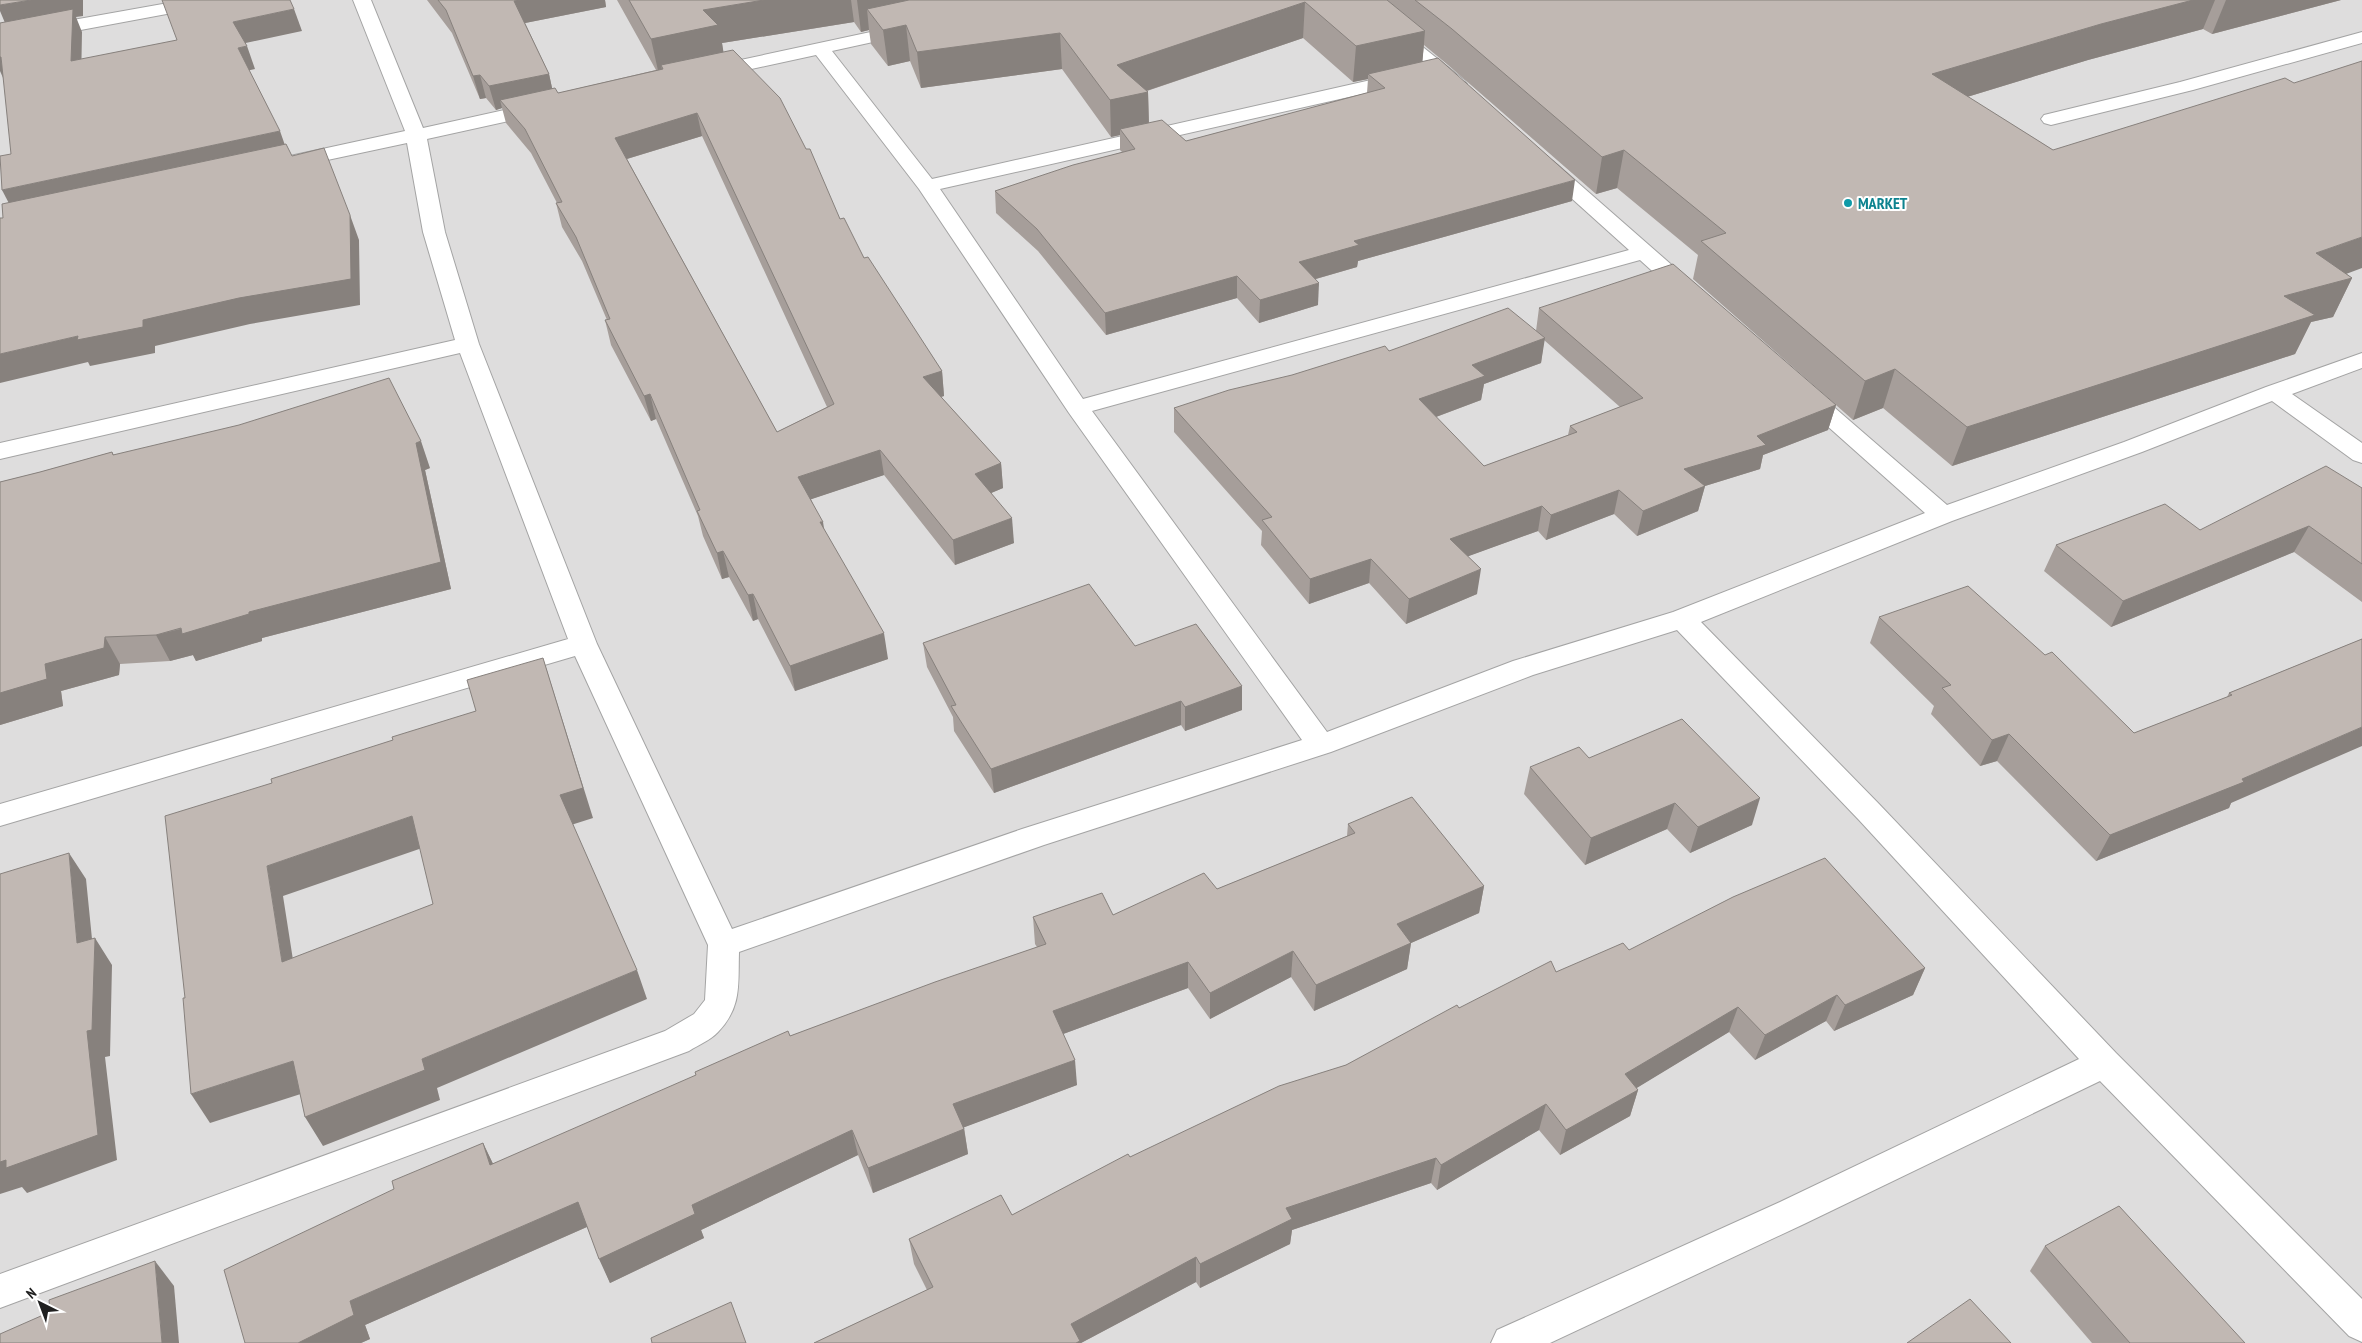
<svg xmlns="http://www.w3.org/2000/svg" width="2362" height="1343" font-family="'PT Sans Narrow',sans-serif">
<rect width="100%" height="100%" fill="#f0ece7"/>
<rect fill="#dedddd" x="0" y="0" width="2362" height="1343"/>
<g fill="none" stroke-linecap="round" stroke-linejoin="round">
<g stroke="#a4a4a4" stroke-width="2">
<g id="street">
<path d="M185,0H224L221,4L215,5L0,45V33Z"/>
<path d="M353,0H371L423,128L541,102L548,104L551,108L548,112L541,114L427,139L445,232L479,344L597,644L732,929L1022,829L1302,740L1069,413L919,189L816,55L710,78L703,76L701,72L703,68L908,24L914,25L917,29L914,33L832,51L932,179L1402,73L1409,75L1411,79L1409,83L1402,85L940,189L1083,399L1629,250L1539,169L1536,165L1539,161L1546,159L1553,161L1698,288L1701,293L1698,298L1690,300L1682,298L1640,260L1092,411L1327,732L1513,661L1673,612L1925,513L1797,399L1793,394L1797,389L1805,387L1813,389L1947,505L2124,442L2266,387L2362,353V368L2292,394L2362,443V463L2353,460L2272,401L2142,452L1952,521L1701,622L1879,804L2116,1053L2362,1299V1342L2349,1336L2100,1081L1804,1224L1550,1343H1491L1497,1330L1780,1202L2079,1059L1859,820L1677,630L1533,675L1331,752L1044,845L739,952C738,985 742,1007 718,1032C711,1040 698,1045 689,1051L0,1308V1274L665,1031L694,1014L705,1000L708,945L575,656L0,826V804L568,639L460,353L0,459V443L455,340L423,232L407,143L290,168L283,166L280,162L283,158L290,156L405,131Z"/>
<path d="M1344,0H1364L1464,80L1467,84L1464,88L1457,90L1450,88Z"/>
<path d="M2362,32V43L2193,90L2051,125L2044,123L2041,119L2044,115L2180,82Z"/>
</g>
</g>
<use href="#street" fill="#fff" fill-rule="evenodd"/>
</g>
<g fill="#a69e9a" fill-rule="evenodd">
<path d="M427,0H605L606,7L525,23L549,74L552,88L558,93L656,70L617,0H2341L2212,34L2203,29L2088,60L1967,97L2053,150L2347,274L2352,278L2333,317L2311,322L2295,354L1952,466L1883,408L1853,420L1693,279L1698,255L1617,188L1596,194L1448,65L1424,45L1422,62L1572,201L1358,261L1357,267L1316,279L1318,305L1259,323L1237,298L1106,335L1038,251L996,213L995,191L1122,152L1120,150V135L1111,137L1062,69L921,88L910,61L888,66L871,44L869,30L861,32L854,22L722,43L723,52L840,219L864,258L942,371L944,396L941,397L1001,463L1003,488L991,493L1014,543L955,565L884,475L811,499L824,530L888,659L795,691L758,619L753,621L729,577L722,579L703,536L698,516L656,419L651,421L611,345L605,320H607L582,261L562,227L556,203H557L531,153L506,123L502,108L496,110L486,98L480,99L452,33ZM1303,38L1353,82L1368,79L1367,93L1186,141L1149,123L1148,92L1147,91ZM702,136L827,407L777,432L627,159Z"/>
<path d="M1539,308L1836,405L1828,430L1763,455L1760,469L1705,486L1698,511L1637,536L1614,514L1546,540L1538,531L1468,556L1477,594L1406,624L1369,583L1309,604L1261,545L1262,531L1174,432V408L1389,351L1536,331ZM1544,340L1620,407L1570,426L1568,435L1484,466L1436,417L1481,400L1484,384L1541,363Z"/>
<path d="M112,452L114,455L430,468L425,470L451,589L262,638V641L196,661L193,655L170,661L120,664L119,675L61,691L63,706L0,725V482L40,472Z"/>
<path d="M2362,488V602L2294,552L2111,627L2044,571L2056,545L2200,530Z"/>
<path d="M1879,617L2045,655L2134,733L2227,697L2229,693L2362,639L2231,803L2229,808L2096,861L1997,761L1980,766L1931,714L1934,706L1870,643Z"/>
<path d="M923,643L1135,646L1242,686V710L1185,731L1181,725L994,793L954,731L953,717L927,667Z"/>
<path d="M1589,758L1752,825L1690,853L1667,829L1585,865L1524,794L1530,767Z"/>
<path d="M1348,824L1484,886L1479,913L1411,943L1407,969L1314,1011L1291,977L1210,1019L1188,988L1063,1034L1077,1085L964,1127L968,1154L873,1193L858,1155L701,1230L704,1238L610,1283L587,1227L365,1325L370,1339L361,1343L394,1189L483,1143L493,1164L790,1036L1037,947L1035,944L1033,917L1113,915L1217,889L1347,836Z"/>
<path d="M1629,950L1925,968L1913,995L1834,1031L1826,1021L1755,1060L1729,1032L1636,1088L1638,1090L1630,1116L1560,1155L1539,1130L1437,1190L1431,1183L1292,1230L1290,1244L1200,1288L1196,1282L1081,1343H814L927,1290L914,1264L909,1239L1012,1215L1130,1157L1346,1065L1459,1008L1556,972Z"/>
<path d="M2045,1246L2245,1343H2092L2030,1271Z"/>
</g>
<g fill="#87817d">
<path d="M31,0H83V16L76,17L82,32L81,84L71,61L8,30L0,11V5Z"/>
<path d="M521,0H605L606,7L520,24L514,1Z"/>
<path d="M764,0H851L854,22L722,43L725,61L663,69L661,65L663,74L659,75L651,39L703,10Z"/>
<path d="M857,0H1009L867,9L869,30L861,32Z"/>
<path d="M2193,0H2215L2203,29L2088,60L1921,111L1932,74L2101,24Z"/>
<path d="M2226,0H2341L2212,34Z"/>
<path d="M1305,2L1303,38L1140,93L1148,92L1149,128L1120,129V135L1111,137L1110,100L1117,65Z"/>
<path d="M294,9L302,31L241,44L233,22Z"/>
<path d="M906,25L910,61L888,66L883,30Z"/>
<path d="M1425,31L1422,67L1368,74V79L1353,82L1356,46Z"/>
<path d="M1060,33L1062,69L921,88L917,52Z"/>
<path d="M247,46L255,69L246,71L238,48Z"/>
<path d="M0,57H1L4,80L0,71Z"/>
<path d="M549,74L554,97L500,100L502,108L496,110L489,86Z"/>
<path d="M480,75L486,98L480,99L473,76Z"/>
<path d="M697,113L702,136L620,161L615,138Z"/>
<path d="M280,131L288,154L14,213L2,190Z"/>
<path d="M1624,150L1617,188L1596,194L1602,157Z"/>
<path d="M1575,180L1572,201L1358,261L1357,267L1298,284L1299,262L1354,241Z"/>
<path d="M350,215L359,240L360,305L250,324L155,346V353L90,366L88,362L0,383V354L78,336L143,320Z"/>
<path d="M2362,237V268L2298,292L2316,253Z"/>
<path d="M1237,276V298L1106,335L1105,313Z"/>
<path d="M2352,278L2333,317L2311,322L2295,354L1952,466L1967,427L2284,296Z"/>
<path d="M1319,283L1318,305L1259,323L1260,300Z"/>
<path d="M1545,338L1541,363L1484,384L1481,400L1417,424L1419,399L1472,365Z"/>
<path d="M1895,369L1883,408L1853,420L1865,381Z"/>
<path d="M942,371L944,396L926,401L923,377Z"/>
<path d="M650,394L656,419L651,421L644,396Z"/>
<path d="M1836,405L1828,430L1763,455L1760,469L1679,494L1684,469L1757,436Z"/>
<path d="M421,441L430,468L425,470L451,589L262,638V641L196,661L193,655L170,661L156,635L249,612L416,443Z"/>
<path d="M880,450L884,475L803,502L798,477Z"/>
<path d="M1001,463L1003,488L977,499L975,474Z"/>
<path d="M1705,486L1698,511L1637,536L1643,511Z"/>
<path d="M1619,490L1614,514L1546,540L1551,515Z"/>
<path d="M1542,506L1538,531L1447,564L1450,539Z"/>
<path d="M1012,518L1014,543L955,565L953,540Z"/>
<path d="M820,522H823L827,547Z"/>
<path d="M2309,526L2294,552L2111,627L2123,601Z"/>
<path d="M723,551L729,577L722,579L717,553Z"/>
<path d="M1371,559L1369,583L1309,604L1310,579Z"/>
<path d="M1481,569L1477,594L1406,624L1409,599Z"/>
<path d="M753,594L758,619L753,621L748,595Z"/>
<path d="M884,633L888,659L795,691L790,666Z"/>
<path d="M105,637L120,664L119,675L61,691L63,706L0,725V693L45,664Z"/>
<path d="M543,658L593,818L571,825L560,795Z"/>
<path d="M1242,686V710L1185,731V707Z"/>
<path d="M1181,701V725L994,793L991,769Z"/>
<path d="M2362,727V746L2231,803L2229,808L2096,861L2110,835L2242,779Z"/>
<path d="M2009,734L1997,761L1980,766L1992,740Z"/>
<path d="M1760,798L1752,825L1690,853L1698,827Z"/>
<path d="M1675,803L1667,829L1585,865L1591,838Z"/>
<path d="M412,816L425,847L283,896L298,992L282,962L267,866Z"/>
<path d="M69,853L86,879L94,959L95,938L112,965L110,1056L105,1057L117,1160L27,1193L22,1187L0,1194V1162L77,943Z"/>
<path d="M1484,886L1479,913L1411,943L1407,969L1314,1011L1316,985L1397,924Z"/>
<path d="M1293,951L1291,977L1210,1019V993Z"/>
<path d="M1188,962V988L1055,1037L1053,1011Z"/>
<path d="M1925,968L1913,995L1834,1031L1845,1005Z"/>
<path d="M637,970L647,999L437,1088L440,1100L323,1146L305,1117L422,1059Z"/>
<path d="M1837,995L1826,1021L1755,1060L1765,1035Z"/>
<path d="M1738,1007L1729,1032L1617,1100L1625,1074Z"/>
<path d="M1075,1060L1077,1085L957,1130L953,1104Z"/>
<path d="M293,1061L310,1091L210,1123L191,1094Z"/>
<path d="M1638,1090L1630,1116L1560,1155L1566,1130Z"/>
<path d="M1546,1104L1539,1130L1437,1190L1441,1165Z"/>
<path d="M964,1129L968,1154L873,1193L868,1168Z"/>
<path d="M852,1130L858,1155L701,1230L704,1238L610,1283L599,1259L692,1205Z"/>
<path d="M483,1143L495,1168L490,1165Z"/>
<path d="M1436,1158L1431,1183L1292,1230L1290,1244L1200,1288V1264L1286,1208Z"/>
<path d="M578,1202L589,1226L365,1325L370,1339L361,1343H298L350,1301Z"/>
<path d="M1196,1257V1282L1081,1343H1073L1071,1324Z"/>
<path d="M155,1261L174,1286L179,1343H162Z"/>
</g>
<g fill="#c1b8b3" stroke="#87817d" fill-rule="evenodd">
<path d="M0,0H31L0,5Z"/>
<path d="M162,0H290L294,9L233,22L247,46L238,48L280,131L2,190L0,156L11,154L1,57H0V23L73,9L71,61L177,40Z"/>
<path d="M438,0H521L514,1L549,74L489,86L480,75L473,76L446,10Z"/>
<path d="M629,0H764L703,10L718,25L651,39Z"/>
<path d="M909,0H1387L1425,31L1356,46L1305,2L1117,65L1148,92L1110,100L1060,33L917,52L906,25L883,30L867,9Z"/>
<path d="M1415,0H2193L2101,24L1932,74L2053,150L2285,78L2294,83L2362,61V237L2316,253L2352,278L2284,296L2315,315L1967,427L1895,369L1865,381L1701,241L1726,233L1624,150L1602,157L1452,29Z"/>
<path d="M733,50L780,98L806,149H810L840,219L844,218L864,258L868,257L942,371L923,377L1001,463L975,474L1012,518L953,540L880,450L798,477L823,522H820L884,633L790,666L753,594L748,595L723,551L717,553L697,511L700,510L650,394L644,396L605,320L610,319L576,237L556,203L562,202L525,129L500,100L555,88L558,93L663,69L661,65ZM697,113L834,404L777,432L615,138Z"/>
<path d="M1438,58L1575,180L1354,241L1359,245L1299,262L1319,283L1260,300L1237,276L1105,313L1037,229L995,191L1073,165L1135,149L1120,129L1162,120L1186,141L1385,88L1368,74Z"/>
<path d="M286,144L292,156L324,148L350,215L351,279L239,298L143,320V327L77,340L78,336L0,354V218H3L2,204Z"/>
<path d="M1673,264L1836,405L1757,436L1766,445L1684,469L1705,486L1643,511L1619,490L1551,515L1542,506L1450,539L1481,569L1409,599L1371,559L1310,579L1262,520L1272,517L1174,408L1229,390L1292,375L1385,346L1389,351L1508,308L1545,338L1472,365L1485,376L1419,399L1484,466L1577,432L1570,426L1643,398L1539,308Z"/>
<path d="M389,378L421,441L416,443L441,562L249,612V614L182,634L181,628L156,635L105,637L104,648L45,664L47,679L0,693V482L40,472L112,452L113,455L239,425Z"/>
<path d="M2326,466L2362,488V564L2309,526L2123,601L2056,545L2165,504L2200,530Z"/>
<path d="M1089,584L1135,646L1196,624L1242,686L1185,707L1181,701L991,769L951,706L956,705L923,643Z"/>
<path d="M1968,586L2045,655L2052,652L2134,733L2232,695L2229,693L2362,639V727L2242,779L2244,782L2110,835L2009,734L1992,740L1942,688L1951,685L1879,617Z"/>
<path d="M543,658L583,788L560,795L637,970L422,1059L425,1070L305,1117L293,1061L191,1094L183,998H185L165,816L272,783L271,779L393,740L392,737L476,711L467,680ZM412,816L433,904L282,962L267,866Z"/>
<path d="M1682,719L1760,798L1698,827L1675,803L1591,838L1530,767L1579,747L1589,758Z"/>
<path d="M1412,797L1484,886L1397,924L1411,943L1316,985L1293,951L1210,993L1188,962L1053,1011L1075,1060L953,1104L964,1129L868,1168L852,1130L692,1205L695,1214L599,1259L578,1202L350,1301L354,1315L298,1343H245L224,1270L394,1189L392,1181L483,1143L490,1165L696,1075L695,1072L788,1031L790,1036L935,982L1046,944L1033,917L1102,893L1113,915L1204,873L1217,889L1355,833L1348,824Z"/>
<path d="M69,853L77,943L95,938L92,1030L87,1031L98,1135L6,1168V1160L0,1162V874Z"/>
<path d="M1825,858L1925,968L1845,1005L1837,995L1765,1035L1738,1007L1625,1074L1638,1090L1566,1130L1546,1104L1441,1165L1436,1158L1286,1208L1292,1219L1200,1264L1196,1257L1071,1324L1080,1341L1076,1343H814L933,1287L909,1239L1001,1195L1012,1215L1128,1154L1130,1157L1279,1086L1346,1065L1457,1005L1459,1008L1551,961L1556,972L1623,943L1629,950L1733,897Z"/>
<path d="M2119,1206L2245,1343H2130L2045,1246Z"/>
<path d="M155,1261L162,1343H0V1334L50,1312L49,1300Z"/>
<path d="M1970,1299L2011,1343H1907Z"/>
<path d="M731,1302L746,1343H652L651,1338Z"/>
</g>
<circle fill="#0f9aa8" stroke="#fff" stroke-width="2" cx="1848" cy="203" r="5"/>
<g text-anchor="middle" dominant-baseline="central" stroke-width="4" stroke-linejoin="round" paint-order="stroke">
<g font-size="16" font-weight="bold" fill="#0d838f" stroke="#fff" text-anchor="start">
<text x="1858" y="203">MARKET</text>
</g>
</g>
<g transform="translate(40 1303) rotate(318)" stroke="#ffffff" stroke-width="4" paint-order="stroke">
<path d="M0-4L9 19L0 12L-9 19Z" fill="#202020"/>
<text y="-8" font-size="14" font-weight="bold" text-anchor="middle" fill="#202020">N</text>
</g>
</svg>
